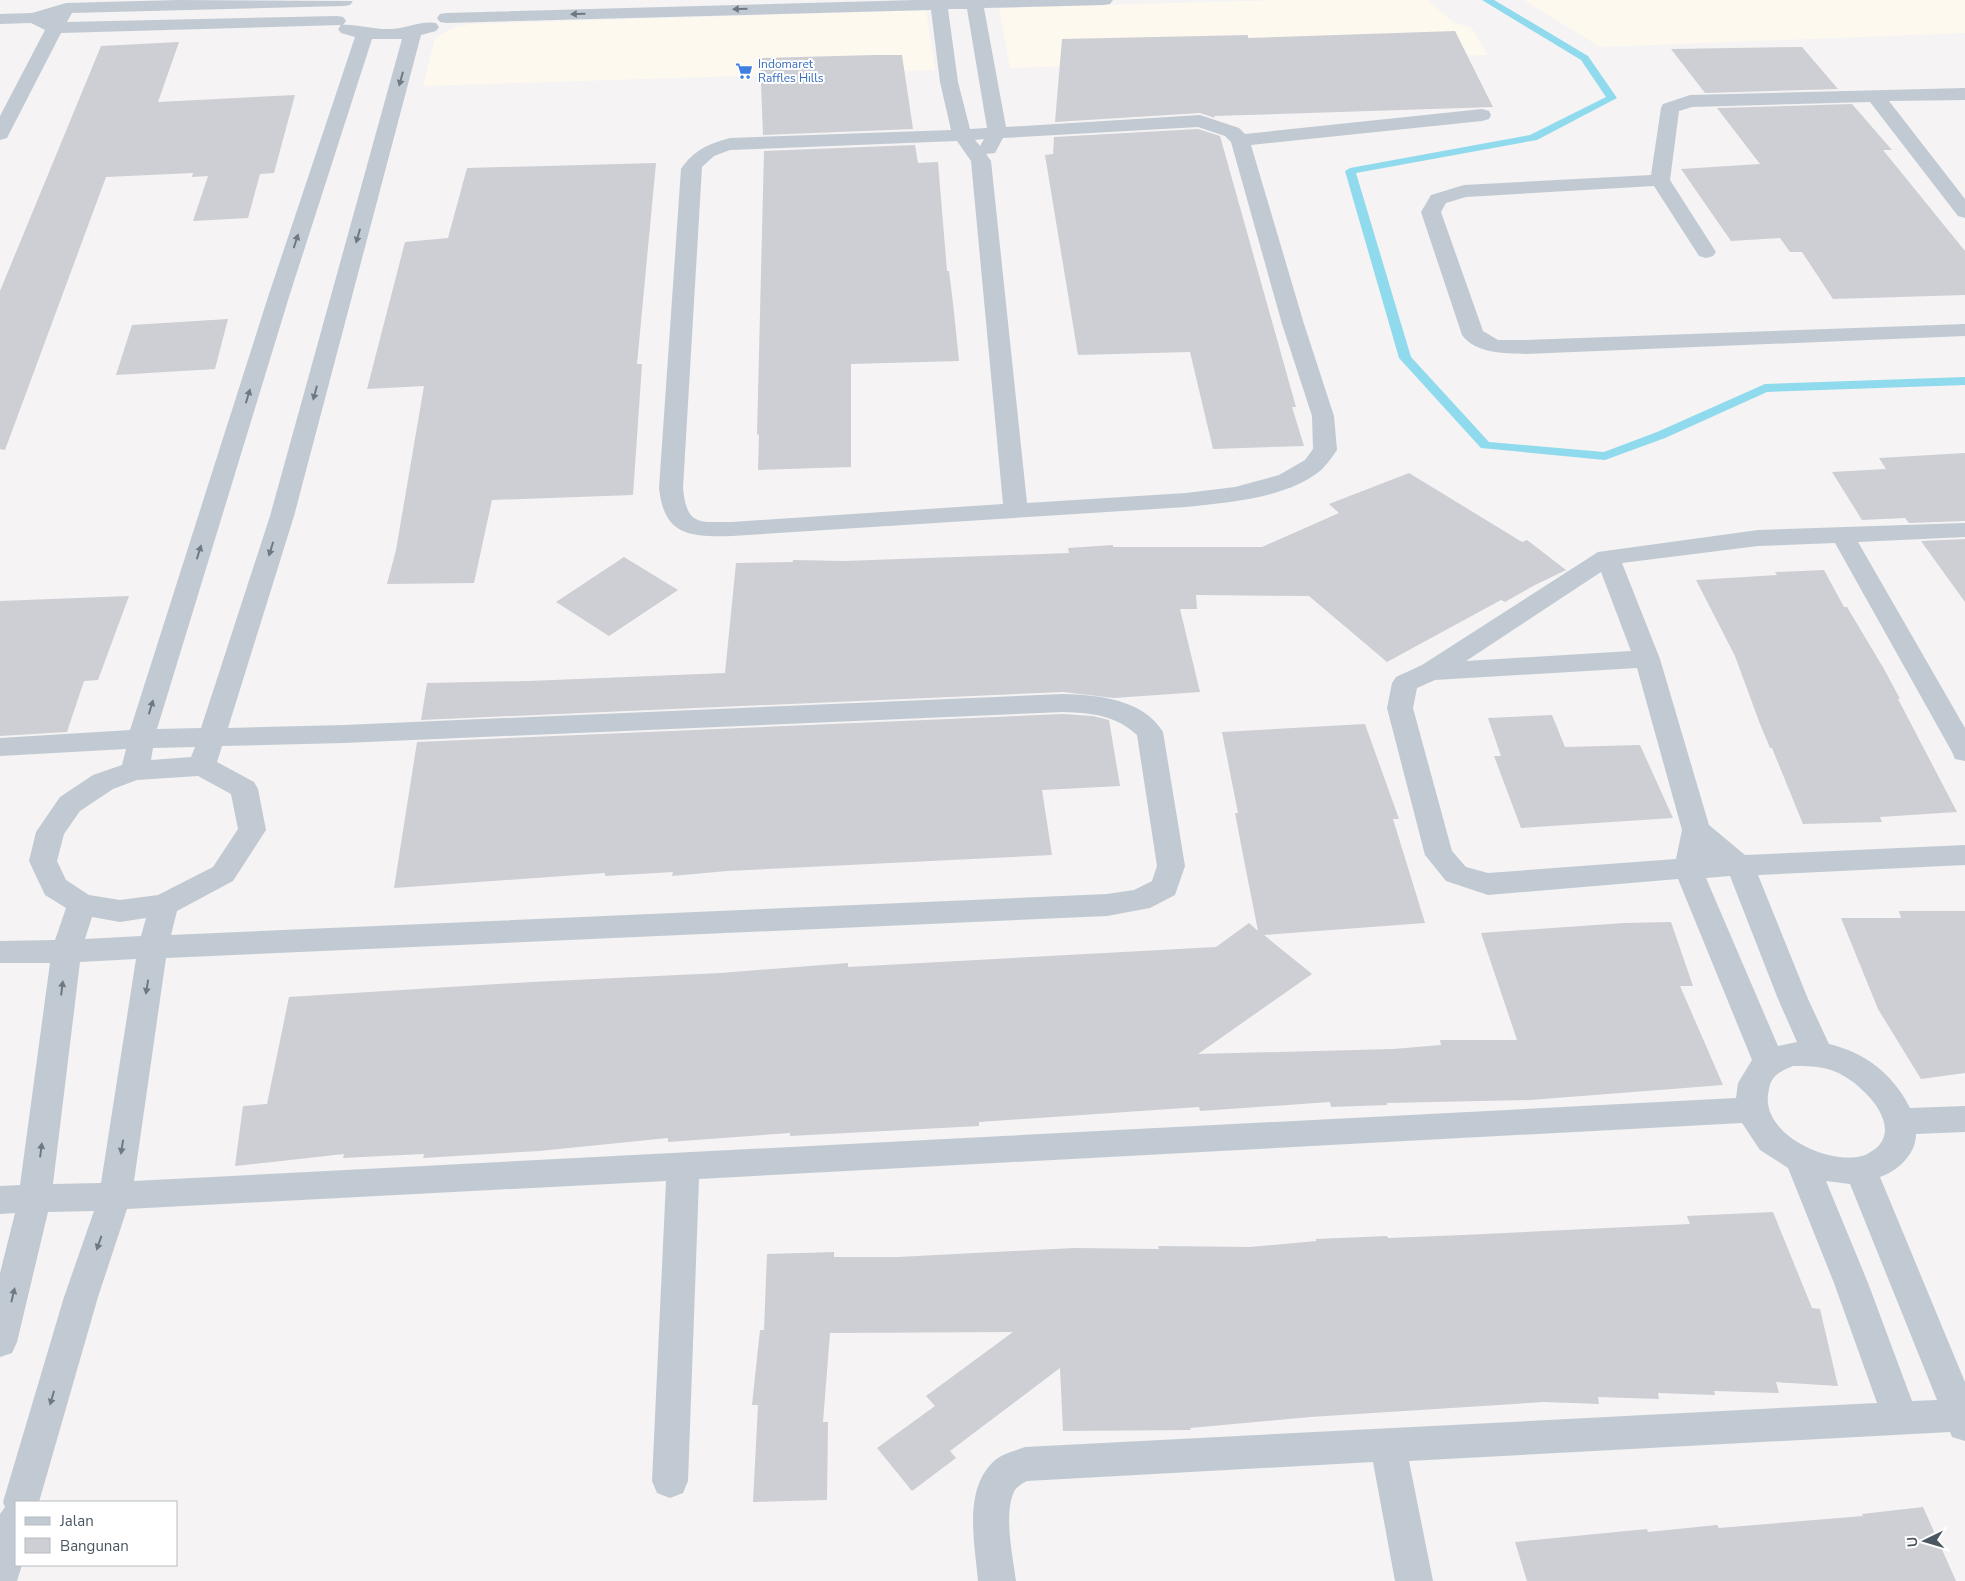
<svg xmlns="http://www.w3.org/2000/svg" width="1965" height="1581" font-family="'Nunito Sans',sans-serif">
<rect width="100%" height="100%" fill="#f5f3f3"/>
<g fill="#fdf9ef">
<path d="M1284,0H1428L1454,23L1471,27L1488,55L1010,68L999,8Z"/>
<path d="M1524,0H1965V33L1600,47Z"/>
<path d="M926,10L935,70L423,86L435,38L450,29L469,24Z"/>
</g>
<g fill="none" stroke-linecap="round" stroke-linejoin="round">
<path fill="#90daee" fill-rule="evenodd" d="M1482,0H1494L1588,56L1617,98L1537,140L1356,173L1411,357L1489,442L1604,452L1657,432L1765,384L1965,377V385L1767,392L1665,438L1605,460L1481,448L1399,358L1345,171L1350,168L1530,135L1606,97L1581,60Z"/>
</g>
<g fill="#cdcfd5">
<path d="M1455,31L1493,107L1214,116L1215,118L1200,113L1055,122L1062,39L1248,35V38Z"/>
<path d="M179,42L158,102L295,95L274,173L260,174L248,218L193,221L208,176L192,177L193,173L106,177L5,450L0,449V291L101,46Z"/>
<path d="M1802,47L1838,89L1705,93L1671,49Z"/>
<path d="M875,55H902L913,129L763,135L760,58Z"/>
<path d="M1852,104L1892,150H1883L1965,251V295L1833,299L1802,252H1790L1780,238L1731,241L1681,169L1760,164L1717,108Z"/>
<path d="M1198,129L1220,136L1296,407H1292L1304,446L1213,449L1190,352L1078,355L1045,155L1053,154L1054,137Z"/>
<path d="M915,145L918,163L938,162L947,271H949L953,303L959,361L851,364V467L758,470L759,434L757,435L764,151Z"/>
<path d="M656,163L637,364H642L633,495L492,500L474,583L387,584L396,550L424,386L367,389L405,242L448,238L467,168Z"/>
<path d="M228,319L215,369L116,375L132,325Z"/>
<path d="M1965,453V521L1909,523L1905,518L1862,520L1832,472L1886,469L1879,458Z"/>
<path d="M1409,473L1522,542L1527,540L1566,570L1533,586L1505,602L1501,600L1387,662L1309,596L1196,595L1197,609H1180L1200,692L1114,698L1063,692L421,720L427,683L529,681L725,673L736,563L793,562V560L844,561L1069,553L1068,548L1113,545V547H1262L1339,513L1329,504Z"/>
<path d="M1965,539V602L1921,541Z"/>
<path d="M624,557L678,590L609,636L556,602Z"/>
<path d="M1824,570L1844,607H1847L1884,669L1900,699H1898L1957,812L1880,817L1882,822L1803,824L1772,748H1770L1760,724L1735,656L1696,580L1777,575L1775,572Z"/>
<path d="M129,596L98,680L84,681L67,732L0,736V601Z"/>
<path d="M1063,714L1093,716L1109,720L1120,786L1042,790L1052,855L727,871L672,876L673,872L605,876V873L394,888L417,742Z"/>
<path d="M1552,715L1565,747L1640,745L1673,818L1521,828L1494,756H1501L1488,718Z"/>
<path d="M1365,724L1399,819H1393L1425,923L1264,935L1312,974L1198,1054L1393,1049L1441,1045L1440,1040H1517L1481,933L1624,923L1671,922L1693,986H1680L1723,1085L1530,1100L1387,1103V1105L1331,1107L1330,1102L1200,1111L1199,1107L979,1122V1126L790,1136V1133L668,1142V1138L539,1151L423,1158L424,1154L343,1158L344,1154L235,1166L243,1106L267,1104L289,997L532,982L720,973L848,963V967L1216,947L1249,923L1258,931L1243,855L1235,813H1238L1222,732Z"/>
<path d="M1899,911H1965V1073L1921,1079L1878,1009L1841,918H1901Z"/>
<path d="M1773,1212L1812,1308L1820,1309L1838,1386L1776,1382L1779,1393L1714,1391L1715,1395L1658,1393L1659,1399L1598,1397L1599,1404L1544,1402L1310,1417L1190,1428L1191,1430L1063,1431L1060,1368L950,1451L956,1458L912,1491L877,1448L935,1406L926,1396L1013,1332L830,1333L823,1422H828L827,1500L753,1502L758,1405H752L760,1330H764L767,1254L834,1252V1257H898L1074,1248L1159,1249L1158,1246L1250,1247L1316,1241V1239L1387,1236L1388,1238L1463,1235L1690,1224L1687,1216Z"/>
<path d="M1923,1507L1956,1581H1527L1515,1542L1647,1529L1648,1532L1717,1525L1719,1528L1863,1516L1862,1514Z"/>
</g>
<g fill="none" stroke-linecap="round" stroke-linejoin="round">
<g fill="#c1cad2" fill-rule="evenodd">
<path d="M178,0L353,1L350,5L344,6L72,13L67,22L337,16L343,17L346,21L343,25C351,23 377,30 390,29C405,29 422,20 436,23L439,27L436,31L421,35L294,516L228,728L344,725L1063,694C1098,695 1143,699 1163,732L1185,866L1175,895L1150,908L1107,916L166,958L134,1181L1736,1098L1738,1083L1752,1060L1678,879L1488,895L1446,881L1425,855L1387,708L1392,683L1396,677L1422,665L1598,552L1758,530L1965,523V537L1858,542L1965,728V761L1955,759L1952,752L1835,543L1758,546L1622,563L1660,659L1709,825L1745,855L1965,845V865L1758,875L1808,999L1829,1044C1866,1053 1893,1074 1910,1108L1965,1106V1132L1916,1134C1916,1154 1898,1171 1880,1177L1965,1382V1441L1952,1437L1950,1432L1409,1461L1433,1581H1395L1373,1462L1027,1481C1021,1484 1015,1488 1013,1494C1004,1517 1013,1557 1016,1581H978C975,1544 963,1491 993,1462C1001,1454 1015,1451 1025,1447L1877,1403L1834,1283L1788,1168L1760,1150L1742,1123L699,1179L688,1481L683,1493L670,1498L657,1493L652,1481L666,1181L127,1209L98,1297L39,1502H16V1565H22L17,1581H0V1514L5,1507L3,1502L64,1297L94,1211L48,1212L17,1342L12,1353L0,1357V1273L15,1213L0,1214V1186L20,1185L50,963H0V941L55,940L66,908L45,895L29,861L36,832L60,797L93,775L122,765L126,749L0,756V738L130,730L268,297L355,37L341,33L338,29L341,25L61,33L9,134L7,138L0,140V116L45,30L31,23L0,24V14L32,13L66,3ZM372,39H402L270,516L201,728L157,729L289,297ZM1601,572L1631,651L1466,661ZM1637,668L1682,830L1676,859L1488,873L1466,867L1452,851L1413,708L1417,688L1435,680ZM1063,712C1092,713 1115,715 1137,735L1157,866L1152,881L1134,890L1107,894L171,935L177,911L233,881L266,830L258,789L254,782L217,762L222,746L344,743ZM195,747L191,757L151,760L153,748ZM198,776L231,794L238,829L213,867L158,895L120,900L89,895L66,880L57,861L64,834L80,811L113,789L137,780ZM1730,876L1778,999L1797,1042L1778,1046L1706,878ZM92,917L120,922L146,918L141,936L85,939ZM136,959L101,1183L53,1184L80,962ZM1793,1066C1806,1066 1819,1066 1831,1070C1857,1078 1906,1124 1875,1149C1870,1152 1867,1155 1862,1156C1828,1165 1763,1135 1768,1095C1770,1077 1776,1073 1793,1066ZM1826,1181L1850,1184L1937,1400L1912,1401L1868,1283Z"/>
<path d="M915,0H1113L1110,4L1104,5L984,8L1006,127L1200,115L1239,128L1245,134L1482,109L1489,111L1491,115L1489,119L1482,121L1251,145L1304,324L1334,416L1337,450C1332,457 1326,466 1320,471C1284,499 1229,502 1186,507L732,536C690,537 664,536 659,488L681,169C694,150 708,144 730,138L951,130L940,82L931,10L446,23L440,22L437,18L440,14L446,13ZM948,9H967L987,128L970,129L958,82ZM1198,127L1225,136L1231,142L1282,324L1312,416L1313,449L1305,460L1279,475L1235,487L1186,493L1027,503L991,161L986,154L995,153L1003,138ZM984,139L980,146L975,140ZM957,141L971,161L1003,504L732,522C698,522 687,526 683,488L702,167L714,156L730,150Z"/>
<path d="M1965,88V100L1889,101L1965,199V218L1958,216L1870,102L1692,107L1679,111L1670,180L1716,252L1713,256L1706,258L1699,256L1654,186L1466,197L1446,203L1441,212L1483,331L1498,340H1525L1965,324V336L1525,354C1504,353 1476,354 1462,335L1421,212L1431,195L1464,185L1651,175L1661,108L1663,104L1690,95Z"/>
</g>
</g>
<defs><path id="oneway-solid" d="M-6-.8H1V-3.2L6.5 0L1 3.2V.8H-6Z" transform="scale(1.25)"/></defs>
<g fill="#6e7983">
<use href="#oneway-solid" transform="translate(740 9) rotate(178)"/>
<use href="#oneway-solid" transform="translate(578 14) rotate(178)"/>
<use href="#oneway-solid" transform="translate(401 79) rotate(105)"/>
<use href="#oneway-solid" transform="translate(358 236) rotate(106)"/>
<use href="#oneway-solid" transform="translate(296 241) rotate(-72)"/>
<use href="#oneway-solid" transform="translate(315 393) rotate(105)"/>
<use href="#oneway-solid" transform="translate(248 396) rotate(-73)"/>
<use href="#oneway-solid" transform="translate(271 549) rotate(107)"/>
<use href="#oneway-solid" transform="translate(199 552) rotate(-73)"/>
<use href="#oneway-solid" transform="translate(151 707) rotate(-73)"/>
<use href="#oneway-solid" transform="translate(147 987) rotate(99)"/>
<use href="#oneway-solid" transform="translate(62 988) rotate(-83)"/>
<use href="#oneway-solid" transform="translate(122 1147) rotate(99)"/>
<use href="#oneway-solid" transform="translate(41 1150) rotate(-83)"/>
<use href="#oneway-solid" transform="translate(99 1243) rotate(109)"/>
<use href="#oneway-solid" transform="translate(13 1295) rotate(-77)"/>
<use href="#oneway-solid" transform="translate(52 1398) rotate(106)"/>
</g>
<defs>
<g id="supermarket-bare" transform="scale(1.35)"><path d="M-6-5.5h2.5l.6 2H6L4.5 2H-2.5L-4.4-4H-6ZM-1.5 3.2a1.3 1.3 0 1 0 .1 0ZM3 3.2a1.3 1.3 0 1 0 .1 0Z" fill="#3f7fe0" stroke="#fff" stroke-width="2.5" paint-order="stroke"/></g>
</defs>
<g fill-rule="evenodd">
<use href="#supermarket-bare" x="744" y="71"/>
</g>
<g text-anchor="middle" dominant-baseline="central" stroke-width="4" stroke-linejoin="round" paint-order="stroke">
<g font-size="12" fill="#366cbe" stroke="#fff" text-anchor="start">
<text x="758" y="64">Indomaret<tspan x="758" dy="14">Raffles Hills</tspan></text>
</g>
</g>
<rect x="15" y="1501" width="162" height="65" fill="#ffffff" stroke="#b7bbc0"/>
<rect x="25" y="1517" width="25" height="8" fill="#c1cad2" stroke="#b7bbc0"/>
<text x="60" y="1526" font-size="15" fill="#4a5661">Jalan</text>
<rect x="25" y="1538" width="25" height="15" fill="#cdcfd5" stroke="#b7bbc0"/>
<text x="60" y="1551" font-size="15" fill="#4a5661">Bangunan</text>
<g transform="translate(1925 1541) rotate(265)" stroke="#ffffff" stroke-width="4" paint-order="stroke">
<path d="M0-4L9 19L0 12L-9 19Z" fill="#4a5661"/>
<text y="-8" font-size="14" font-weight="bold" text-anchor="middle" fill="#4a5661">U</text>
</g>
</svg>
